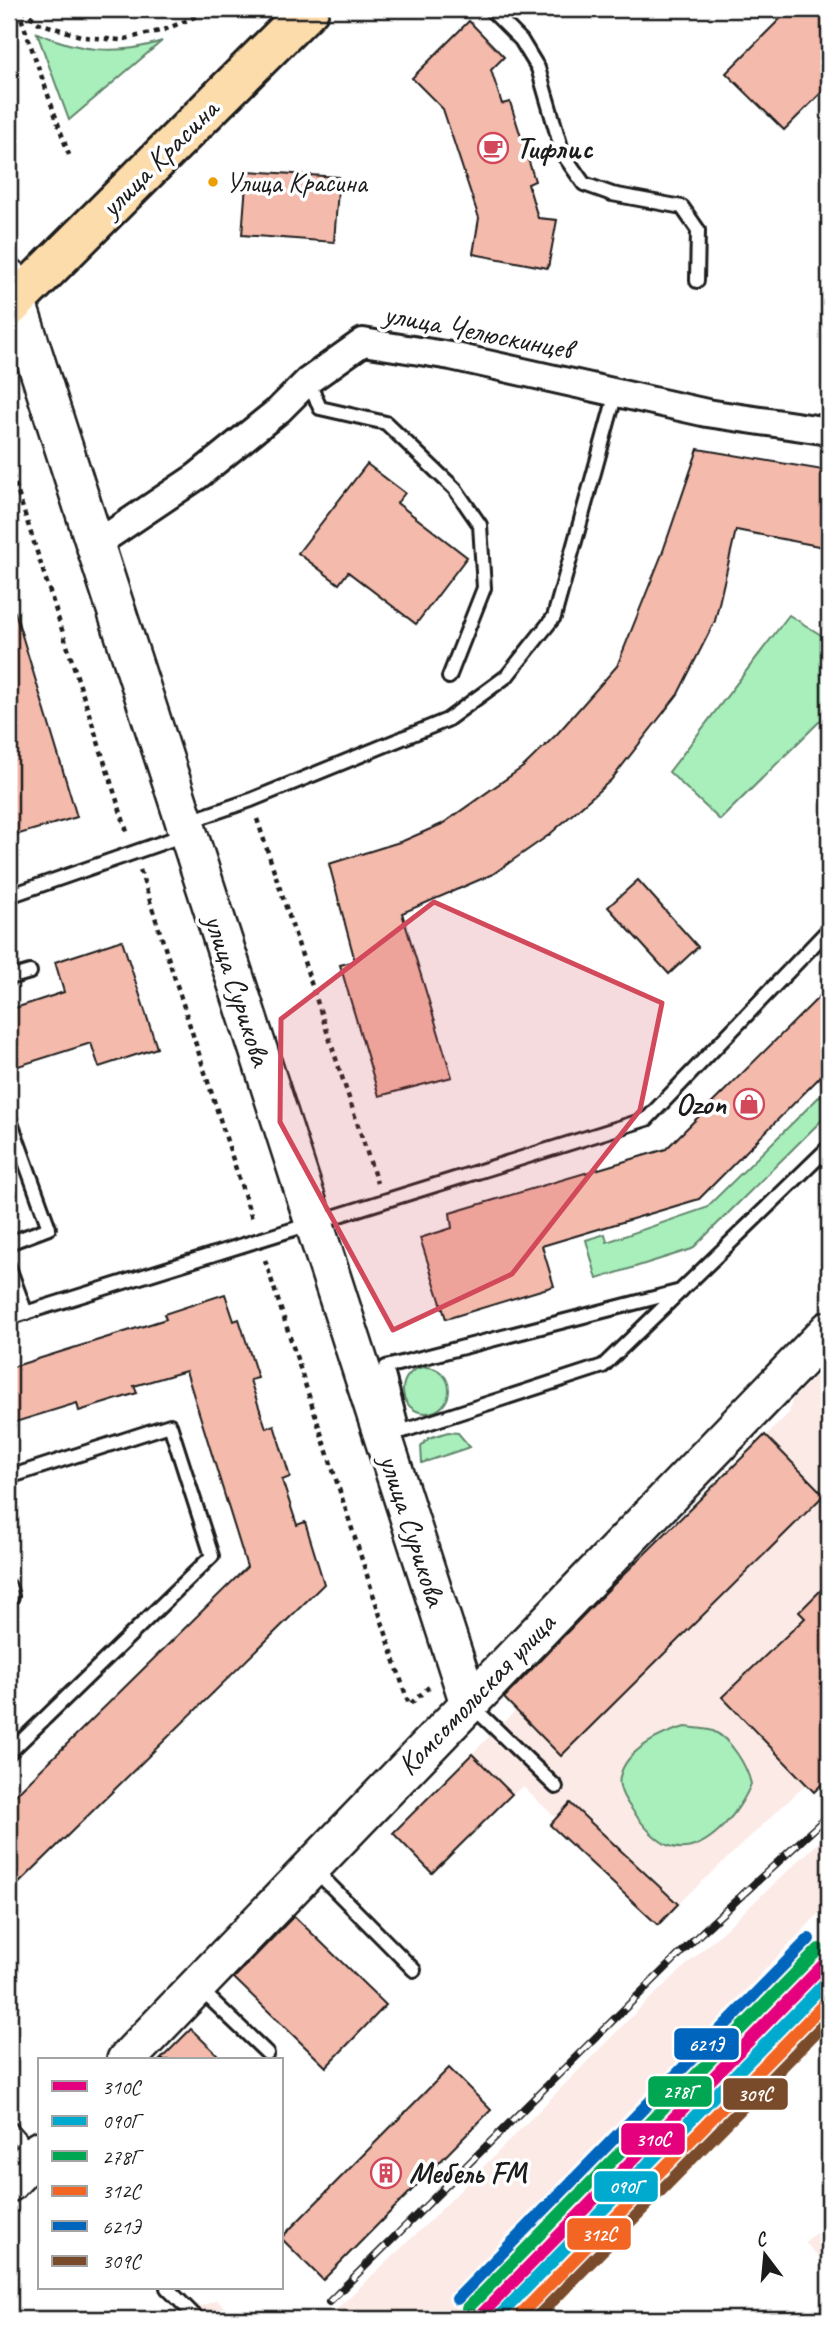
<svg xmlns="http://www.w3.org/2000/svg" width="838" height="2328" font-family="Caveat,sans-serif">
<rect width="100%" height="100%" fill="#fff"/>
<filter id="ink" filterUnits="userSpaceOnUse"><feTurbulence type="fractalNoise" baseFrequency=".0143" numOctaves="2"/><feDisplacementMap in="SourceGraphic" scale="14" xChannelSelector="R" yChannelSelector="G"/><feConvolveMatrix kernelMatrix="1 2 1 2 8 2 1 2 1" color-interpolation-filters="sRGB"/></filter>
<g filter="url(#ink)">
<g fill="#fceae6">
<path d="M829,1361V1763L678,1904L658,1925L550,1825L556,1818L523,1787L512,1794L472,1754L516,1710L501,1696L789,1413L792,1400Z"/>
<path d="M829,1833V1903L736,2000L753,2015L460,2319H326L432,2219L639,2009Z"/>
<path d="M829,2222V2269L805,2242Z"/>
<path d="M217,2300L236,2319H151L159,2311L167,2319Z"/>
</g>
<g fill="#a8efbc" stroke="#62866c" stroke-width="2">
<path d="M37,33C79,51 118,56 162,41L69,120Z"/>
<path d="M789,615L829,640V712L720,820L669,772Z"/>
<path d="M829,1087V1113L692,1249L597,1279L586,1240L605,1234L607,1242L706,1208Z"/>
<circle cx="426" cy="1390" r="23"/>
<path d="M448,1432L458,1433L470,1447L422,1463L421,1446L429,1438Z"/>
<path d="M685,1727C694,1728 705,1728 713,1731C731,1739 747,1766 751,1784C740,1812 702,1861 667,1845C653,1838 642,1824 633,1811C626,1802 617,1789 620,1777C625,1750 662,1733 685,1727Z"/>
</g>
<g fill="#f4baab" stroke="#1c1c1c" stroke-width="2">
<path d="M790,9H829V85L784,130L726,73Z"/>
<path d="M469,21L504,57L491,70L502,104L510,102L535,181L528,184L538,218L557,220L548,268L473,254L479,218L443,109L412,78Z"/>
<path d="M247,171L339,177L334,242L242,235Z"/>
<path d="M698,449L829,471V548L736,530L715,621L678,694L611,780L549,835L493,874L402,913L452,1077L379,1096L340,965L355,961L329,864L403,841L442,824L523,767L557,734L617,666L662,554Z"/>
<path d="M367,464L405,493L397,503L467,557L416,624L348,572L339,584L298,553Z"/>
<path d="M15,612L77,817L9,837V613Z"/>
<path d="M638,880L698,947L669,974L608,907Z"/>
<path d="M122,940L157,1048L99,1067L91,1043L9,1069V1010L64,992L55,962Z"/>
<path d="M829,987V1068L699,1199L542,1246L554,1286L446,1319L420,1238L452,1228L450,1213L666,1149Z"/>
<path d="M225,1294L234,1321L239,1319L258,1378L250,1380L266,1428L274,1425L290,1477L282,1480L297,1525L305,1522L324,1584L9,1893V1801L247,1567L186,1371L134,1386L137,1393L79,1411L77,1403L9,1424V1368L166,1319L164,1314Z"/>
<path d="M765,1435L824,1495L561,1756L504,1698L600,1598Z"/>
<path d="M829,1582V1777L814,1792L722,1697L805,1618L799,1612Z"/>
<path d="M472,1754L512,1794L432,1873L393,1833Z"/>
<path d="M570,1803L678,1904L658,1925L550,1825Z"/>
<path d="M294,1916L386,2005L326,2067L234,1978Z"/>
<path d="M191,2029L223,2060H160Z"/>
<path d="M449,2068L491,2110L323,2280L282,2239V2237Z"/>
</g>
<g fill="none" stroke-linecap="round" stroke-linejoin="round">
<g stroke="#1c1c1c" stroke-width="18">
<g id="lane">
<path d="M490,9L521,40L538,68L563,154L584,184L612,194L682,207L698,230L697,281"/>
<path d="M308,381L320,408L386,423L455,489L480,525L484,588L449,677"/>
<path d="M187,822L251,800L447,720L507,676L554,617L616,393"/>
<path d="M9,896L187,834"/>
<path d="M9,978L30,972"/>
<path d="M9,1117L49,1228L9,1243"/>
<path d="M9,1267L26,1313"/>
<path d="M681,1291L386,1367L403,1431L603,1366L829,1147"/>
<path d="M9,1318L647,1119L829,929"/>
<path d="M9,1477L170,1425L212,1556L9,1753"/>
<path d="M9,1586L12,1596L9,1600"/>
<path d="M471,1705L556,1787"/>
<path d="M313,1868L414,1970"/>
<path d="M199,1988L267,2053"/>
<path d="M9,2127L32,2153"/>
<path d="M167,2288L198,2319"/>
</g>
</g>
<g stroke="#1c1c1c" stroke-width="32">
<path id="street" d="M95,545L196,477L279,410L308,381L363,342L451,356L707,413L829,431"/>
</g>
<g stroke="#1c1c1c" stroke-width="42">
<g id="secondary">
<path d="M9,278L469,1703"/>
<path d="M126,2060L829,1330"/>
<path d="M9,2183L40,2150"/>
</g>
</g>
<g stroke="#1c1c1c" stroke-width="44">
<path id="primary" d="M9,308L309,9"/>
</g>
<g stroke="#1c1c1c" stroke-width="4.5" stroke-dasharray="5 5" stroke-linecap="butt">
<path d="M18,9L69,155"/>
<path d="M22,9L39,23L84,37L120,40L164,30L199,15"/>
<path d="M9,465L128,835"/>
<path d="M257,819L377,1183"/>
<path d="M140,870L253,1222"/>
<path d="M265,1260L409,1705L429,1687"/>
</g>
<use href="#lane" stroke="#fff" stroke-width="12"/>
<use href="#street" stroke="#fff" stroke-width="26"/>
<use href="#secondary" stroke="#fff" stroke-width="37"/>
<use href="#primary" stroke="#fddcac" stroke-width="38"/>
<g stroke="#1c1c1c" stroke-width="8">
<path id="rail" d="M329,2302L701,1933L829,1815"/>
</g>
<use href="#rail" stroke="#fff" stroke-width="5" stroke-dasharray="16" stroke-linecap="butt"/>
<g stroke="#fff" stroke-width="18">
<path id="rail-1" d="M477,2319L829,1959"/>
</g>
<g stroke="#fff" stroke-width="18">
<path id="rail-2" d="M496,2319L829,1979"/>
</g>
<g stroke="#fff" stroke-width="18">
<path id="rail-3" d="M467,2309L819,1949"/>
</g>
<g stroke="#fff" stroke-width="18">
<path id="rail-4" d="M516,2319L829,1999"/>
</g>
<g stroke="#fff" stroke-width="18">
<path id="rail-5" d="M457,2299L809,1939"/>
</g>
<g stroke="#fff" stroke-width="18">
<path id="rail-6" d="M535,2319L829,2019"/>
</g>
<use href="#rail-1" stroke="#e5007d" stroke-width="12"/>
<use href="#rail-2" stroke="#00a9ce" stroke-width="12"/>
<use href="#rail-3" stroke="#00a651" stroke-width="12"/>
<use href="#rail-4" stroke="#f26522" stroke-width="12"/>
<use href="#rail-5" stroke="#0065bd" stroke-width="12"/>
<use href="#rail-6" stroke="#7a4b2a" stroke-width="12"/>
</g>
</g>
<path fill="#d1495b" fill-opacity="0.2" stroke="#d1495b" stroke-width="5" stroke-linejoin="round" d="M434,902L662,1003L640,1110L512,1274L393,1330L280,1122L281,1019Z"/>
<defs>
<g id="cafe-ring" transform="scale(1.575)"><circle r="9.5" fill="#fff" stroke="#d1495b" stroke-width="1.5"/><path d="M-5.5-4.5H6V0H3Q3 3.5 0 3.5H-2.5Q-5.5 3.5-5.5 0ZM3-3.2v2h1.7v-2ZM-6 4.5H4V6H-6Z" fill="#d1495b"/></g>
<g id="shop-ring" transform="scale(1.575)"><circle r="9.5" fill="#fff" stroke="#d1495b" stroke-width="1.5"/><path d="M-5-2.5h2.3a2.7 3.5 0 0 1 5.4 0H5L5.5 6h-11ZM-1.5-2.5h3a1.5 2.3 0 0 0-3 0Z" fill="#d1495b"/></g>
<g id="building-ring" transform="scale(1.575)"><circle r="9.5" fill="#fff" stroke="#d1495b" stroke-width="1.5"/><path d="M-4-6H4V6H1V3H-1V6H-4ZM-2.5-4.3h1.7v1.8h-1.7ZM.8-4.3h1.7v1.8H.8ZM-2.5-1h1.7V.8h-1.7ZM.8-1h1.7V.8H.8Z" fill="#d1495b"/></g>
</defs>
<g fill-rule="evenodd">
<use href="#cafe-ring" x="493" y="148"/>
<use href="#shop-ring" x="749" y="1104"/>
<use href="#building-ring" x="386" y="2173"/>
</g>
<circle fill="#ec9f01" stroke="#fff" stroke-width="2.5" cx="213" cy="182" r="6"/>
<g text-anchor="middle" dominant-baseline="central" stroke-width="7" stroke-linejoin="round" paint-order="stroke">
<g font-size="28" fill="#1c1c1c" stroke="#fff" text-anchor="start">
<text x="226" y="182">Улица Красина</text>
</g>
<g font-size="30" font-weight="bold" fill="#1c1c1c" stroke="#fff" text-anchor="start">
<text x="516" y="148">Тифлис</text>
<text x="726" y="1104" text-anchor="end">Ozon</text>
<text x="409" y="2173">Мебель FM</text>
</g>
<g font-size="30" fill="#1c1c1c" stroke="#fff">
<text transform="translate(159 158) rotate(-45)">улица Красина</text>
<text transform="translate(478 331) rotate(11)">улица Челюскинцев</text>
<text transform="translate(238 990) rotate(72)">улица Сурикова</text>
<text transform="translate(413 1530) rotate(72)">улица Сурикова</text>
<text transform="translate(476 1694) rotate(-46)">Комсомольская улица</text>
</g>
</g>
<g stroke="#fff" stroke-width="2.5">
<rect x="673" y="2027" width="67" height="34" rx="7" fill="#0065bd"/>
<rect x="647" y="2075" width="66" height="33" rx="7" fill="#00a651"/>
<rect x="722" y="2077" width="67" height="34" rx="7" fill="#7a4b2a"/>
<rect x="620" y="2122" width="66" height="34" rx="7" fill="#e5007d"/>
<rect x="593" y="2170" width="66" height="33" rx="7" fill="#00a9ce"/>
<rect x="566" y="2217" width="66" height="34" rx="7" fill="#f26522"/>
</g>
<g font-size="19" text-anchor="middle" font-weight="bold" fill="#fff">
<text x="706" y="2051">621Э</text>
<text x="680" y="2098">278Г</text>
<text x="755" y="2101">309С</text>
<text x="653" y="2146">310С</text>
<text x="626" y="2193">090Г</text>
<text x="599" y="2241">312С</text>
</g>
<rect width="838" height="2328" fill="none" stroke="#fff" stroke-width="35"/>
<rect x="18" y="18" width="803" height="2293" fill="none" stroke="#1c1c1c" stroke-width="2.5" filter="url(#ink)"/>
<rect x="38" y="2058" width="245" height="231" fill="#ffffff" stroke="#a4a4a4" stroke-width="2"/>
<rect x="52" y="2081" width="35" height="10" fill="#e5007d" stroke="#a4a4a4" stroke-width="2"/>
<text x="102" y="2094" font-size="21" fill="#1c1c1c">310С</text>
<rect x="52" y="2116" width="35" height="10" fill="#00a9ce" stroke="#a4a4a4" stroke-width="2"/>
<text x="102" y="2128" font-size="21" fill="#1c1c1c">090Г</text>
<rect x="52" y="2151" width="35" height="10" fill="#00a651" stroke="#a4a4a4" stroke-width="2"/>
<text x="102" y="2164" font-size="21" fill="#1c1c1c">278Г</text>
<rect x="52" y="2186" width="35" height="10" fill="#f26522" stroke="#a4a4a4" stroke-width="2"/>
<text x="102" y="2198" font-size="21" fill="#1c1c1c">312С</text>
<rect x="52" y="2221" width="35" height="10" fill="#0065bd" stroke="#a4a4a4" stroke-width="2"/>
<text x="102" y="2234" font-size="21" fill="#1c1c1c">621Э</text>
<rect x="52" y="2256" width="35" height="10" fill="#7a4b2a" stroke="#a4a4a4" stroke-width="2"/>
<text x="102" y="2268" font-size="21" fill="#1c1c1c">309С</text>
<g transform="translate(765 2255) rotate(344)" stroke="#ffffff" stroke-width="5" paint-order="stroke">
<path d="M0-5L12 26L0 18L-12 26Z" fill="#1c1c1c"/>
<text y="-10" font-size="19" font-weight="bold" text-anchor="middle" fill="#1c1c1c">С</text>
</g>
</svg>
